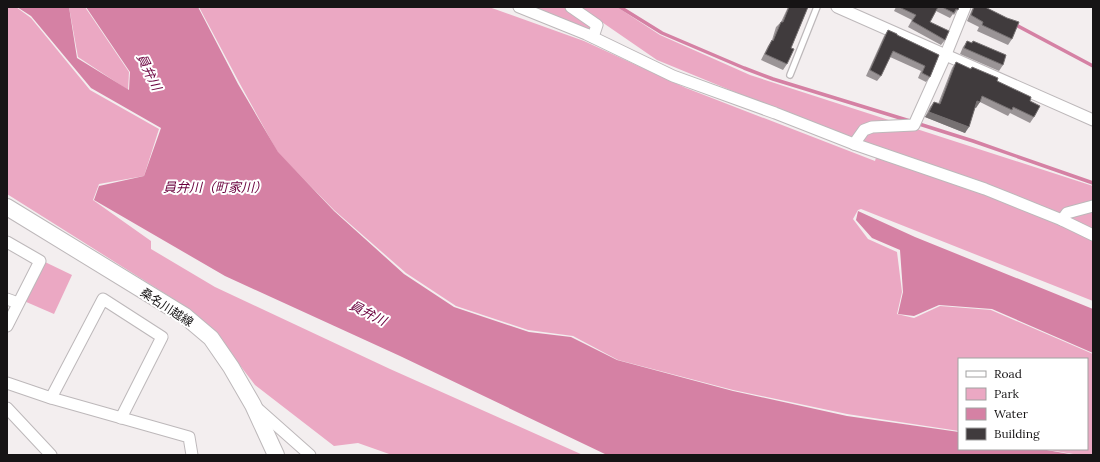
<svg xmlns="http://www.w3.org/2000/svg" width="1100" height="462" font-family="Lora,'Noto Sans JP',serif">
<rect width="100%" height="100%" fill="#f3eeef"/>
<g fill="#eba8c3">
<path d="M7,7H16L31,18L90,90L159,129L144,176L99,184L93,200L151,241V249L215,287L390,369L583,455H392L358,443L334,446L255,385L219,338L191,310L7,194Z"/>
<path d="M69,7H85L129,72L128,90L78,57Z"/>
<path d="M199,7H489L584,41L686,88L875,161L878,151L657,60L580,7H617L660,35L750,75L1093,186V301L861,209L858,210L853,219L868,239L897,252L902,292L897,314L914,318L940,306L991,310L1093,354V455H1079L1043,449H1087V359H959V431L847,414L733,390L618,360L573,336L528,330L456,306L406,273L334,210L278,153L240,84Z"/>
<path d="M530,7H567L593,25L591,34Z"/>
<path d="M45,262L72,275L54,314L24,301Z"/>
</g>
<g fill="#d581a4">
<path d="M17,7H69L77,58L129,90L130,72L86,7H198L238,84L278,152L334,211L404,274L454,307L529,332L571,337L617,360L733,391L847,416L959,432V449H1041L1075,455H607L400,356L225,276L94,200L99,186L144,176L161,128L91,88L31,16Z"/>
<path d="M858,211L915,237L1093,309V353L992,309L939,305L914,316L898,314L903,292L900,250L872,238L856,220Z"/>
</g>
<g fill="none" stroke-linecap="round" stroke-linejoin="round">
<g stroke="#d581a4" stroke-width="3.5">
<path d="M620,7L662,33L744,68L773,79L910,121"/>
<path d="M1014,24L1093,66"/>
<path d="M916,123L973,141L1093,183"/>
</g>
<g stroke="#bdb8ba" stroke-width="8">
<path id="lane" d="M790,75L817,7"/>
</g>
<g stroke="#bdb8ba" stroke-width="13">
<g id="street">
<path d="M519,7L586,34L673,76L775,113L854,144L985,189L1062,220L1093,235"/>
<path d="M571,7L597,25L593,37"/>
<path d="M837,7L1093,120"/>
<path d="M854,144L864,130L872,127L914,125L946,54L965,7"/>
<path d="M1062,220L1067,213L1093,206"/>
<path d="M7,242L40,261L7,326"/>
<path d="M7,299L18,303"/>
<path d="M7,383L51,398L189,437L192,455"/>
<path d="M51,398L103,299L162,337L121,418"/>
<path d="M7,408L51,455"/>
<path d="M257,408L310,455"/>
</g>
</g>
<g stroke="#bdb8ba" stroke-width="18">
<path id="secondary" d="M7,207L185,316L211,338L231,367L253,405L276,455"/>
</g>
<use href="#lane" stroke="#fff" stroke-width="5.5"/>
<use href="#street" stroke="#fff" stroke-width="11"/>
<use href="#secondary" stroke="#fff" stroke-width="16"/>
</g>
<g fill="#9a9496">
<path d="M788,7H808L791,48L787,64L783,70L761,60L768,46L772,40L776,27L781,22Z"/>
<path d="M896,7H959L954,15L953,14L950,18L936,11L930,22L945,40L941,45L908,27L912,20L894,11Z"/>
<path d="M973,7H985L1012,39L1008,45L977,31L979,27L967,21Z"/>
<path d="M888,30L897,35L939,55L930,77L926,82L918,78L921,71L890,57L881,76L877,81L866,76L884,36Z"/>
<path d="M967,41L972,43L973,41L1003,65L999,71L960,54L963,47Z"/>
<path d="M956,62L970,69L972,67L997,81L1030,101L1034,117L1030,123L1010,113L1008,116L980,102L975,108L965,133L925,117L930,107L934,102L938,104L952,68Z"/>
</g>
<g fill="#767172">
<path d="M977,101L980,102L976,108L974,107Z"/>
<path d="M929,112L969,127L965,133L925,117Z"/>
</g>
<g fill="#403b3d" stroke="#767172">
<path d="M789,7H808L791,48L794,49L787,64L765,54L772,40L773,41L781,22H783Z"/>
<path d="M899,7H938L930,22L949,31L945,40L912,21L916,15Z"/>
<path d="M942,7H959L958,10L956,9L954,13Z"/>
<path d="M974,7H985L1007,18L1019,22L1012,39L982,25L983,22L971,15Z"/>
<path d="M888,30L897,34V35L939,55L930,77L922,73L925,66L893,51L881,76L870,70Z"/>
<path d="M967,41L972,43L973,41L1006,55L1003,65L964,48Z"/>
<path d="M956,62L971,69L972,67L998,78L997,81L1031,97L1030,101L1040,106L1034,117L1013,107L1012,110L982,96L980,102L977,101L969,127L929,112L934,102L940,104Z"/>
</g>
<g text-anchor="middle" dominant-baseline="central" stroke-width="4" stroke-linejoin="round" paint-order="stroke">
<g font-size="12" fill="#161415" stroke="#fff">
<text transform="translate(167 307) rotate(33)">桑名川越線</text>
</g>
<g font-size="13" font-style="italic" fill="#6a003d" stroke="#fff">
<text transform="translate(149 72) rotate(64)">員弁川</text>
<text x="215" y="187">員弁川（町家川）</text>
<text transform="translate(368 313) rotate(27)">員弁川</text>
</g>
</g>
<rect width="1100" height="462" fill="none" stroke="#161415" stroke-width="16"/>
<rect x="958" y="358" width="130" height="92" fill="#ffffff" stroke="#a2a1a1"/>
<rect x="966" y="371" width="20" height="6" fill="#ffffff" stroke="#a2a1a1"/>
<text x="994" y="378" font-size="12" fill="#161415">Road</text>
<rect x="966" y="388" width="20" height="12" fill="#eba8c3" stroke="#a2a1a1"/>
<text x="994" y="398" font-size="12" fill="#161415">Park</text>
<rect x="966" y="408" width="20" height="12" fill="#d581a4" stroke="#a2a1a1"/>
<text x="994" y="418" font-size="12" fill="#161415">Water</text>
<rect x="966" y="428" width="20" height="12" fill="#403b3d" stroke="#a2a1a1"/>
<text x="994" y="438" font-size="12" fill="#161415">Building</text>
</svg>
